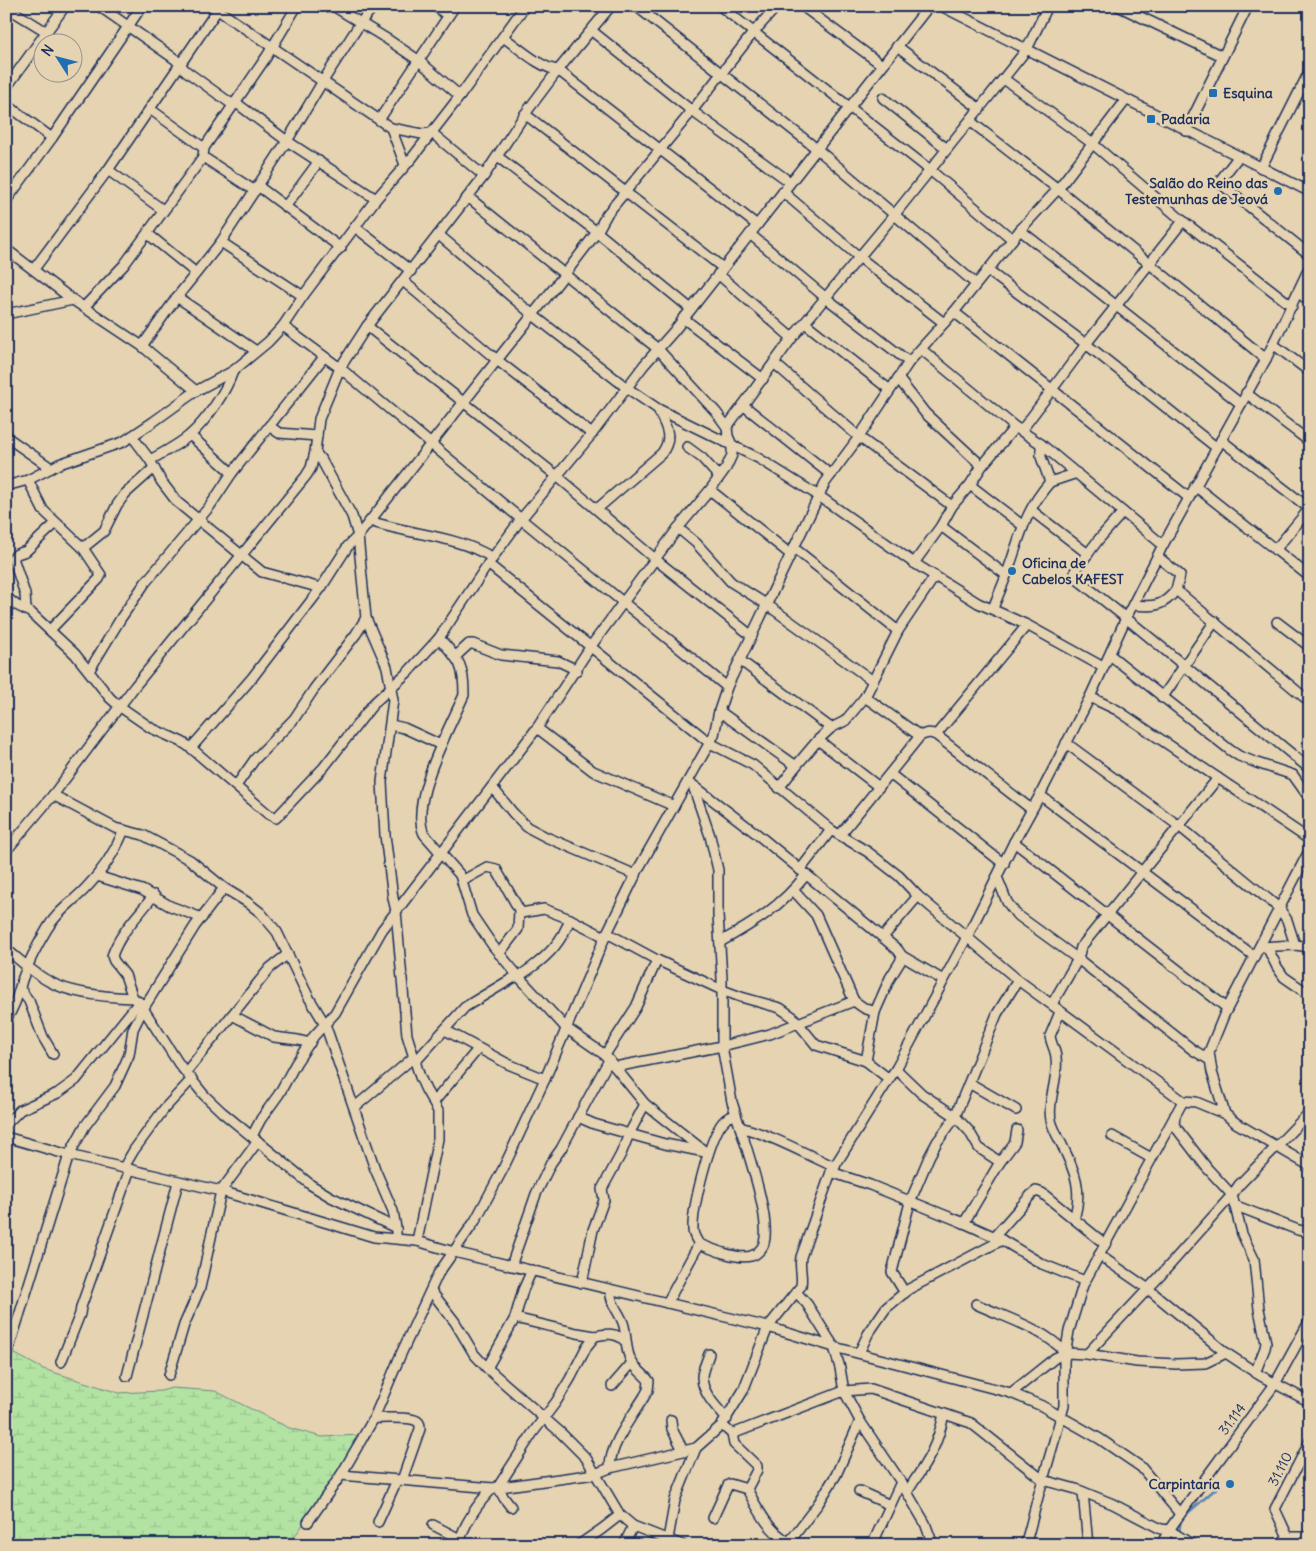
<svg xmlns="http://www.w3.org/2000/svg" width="1316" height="1551" font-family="Delius,sans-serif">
<defs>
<pattern id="wetland-marsh" width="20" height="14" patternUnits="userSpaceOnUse" patternTransform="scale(1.25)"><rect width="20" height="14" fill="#b3e3a3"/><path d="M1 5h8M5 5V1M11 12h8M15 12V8" fill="none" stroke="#99c38f"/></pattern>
</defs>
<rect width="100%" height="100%" fill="#e5d3b1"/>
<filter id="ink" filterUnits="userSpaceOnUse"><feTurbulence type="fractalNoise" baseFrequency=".02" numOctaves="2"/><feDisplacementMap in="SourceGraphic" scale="10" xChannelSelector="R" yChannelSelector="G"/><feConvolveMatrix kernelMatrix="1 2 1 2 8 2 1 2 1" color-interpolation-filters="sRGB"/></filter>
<g filter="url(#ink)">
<path fill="url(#wetland-marsh)" stroke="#678980" d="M6,1349L43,1369L119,1393L161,1391L172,1388L215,1391L289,1428L322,1437L360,1435L326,1492L292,1540L301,1545H6Z"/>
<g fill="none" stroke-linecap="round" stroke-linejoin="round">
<path stroke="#5b86af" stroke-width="2.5" d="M1179,1533L1181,1519L1220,1485"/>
<g stroke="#1b2f5e" stroke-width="12">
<g id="minor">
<path d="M99,6L175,59L186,71L233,105"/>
<path d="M212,6L391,128L422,134L432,133L484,176"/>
<path d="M333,6L387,39L418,60L460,96"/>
<path d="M435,6L448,16"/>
<path d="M636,6L817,149L976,284"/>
<path d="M720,6L930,170L1012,239"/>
<path d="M802,6L882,65"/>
<path d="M941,6L1310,192"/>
<path d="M1118,6L1222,56"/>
<path d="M6,7L47,32"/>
<path d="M592,31L692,111L790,182"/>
<path d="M503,37C518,47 540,68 558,70L757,225"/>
<path d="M897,46L980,109"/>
<path d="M1004,79L1093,144L1183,221L1292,306"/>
<path d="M6,88L65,6"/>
<path d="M883,98L947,149"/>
<path d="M235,102L287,141L376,199"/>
<path d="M6,104L52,138"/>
<path d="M150,109L204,148"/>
<path d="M525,114L723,268"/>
<path d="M379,120L455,6"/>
<path d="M970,121L1058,189L1266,359"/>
<path d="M391,128L405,165"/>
<path d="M1186,131L1248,6"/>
<path d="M1239,156L1222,178L1221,184L1310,255"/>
<path d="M203,157L255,191"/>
<path d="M498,157L597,232L691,309"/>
<path d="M1261,168L1310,70"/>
<path d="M108,170L163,210"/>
<path d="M258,186L341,248"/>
<path d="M783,192L859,257L944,323"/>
<path d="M468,197L658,349L716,412L727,427"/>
<path d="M6,201L52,138L142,6"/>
<path d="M285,207L319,161"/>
<path d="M355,227L411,271"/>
<path d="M1020,230L1241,404"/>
<path d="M148,234L196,273"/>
<path d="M750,234L826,298L909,362"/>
<path d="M439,235L533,315L627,388L658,409L758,458L819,496L914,563L978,603L1027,625L1103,667"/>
<path d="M221,242L303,296"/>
<path d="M6,249L73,300L142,346L196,391"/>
<path d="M34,269L108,170L220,6"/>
<path d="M987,270L1086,344L1217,448"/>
<path d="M718,274L792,338"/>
<path d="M403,281L497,360L592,434"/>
<path d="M1298,292L1310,302"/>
<path d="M177,297L256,351"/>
<path d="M84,307L124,265L203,157L204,148L267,56L297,6"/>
<path d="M954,312L1188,497"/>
<path d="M6,314L73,300"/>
<path d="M683,318L763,379"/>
<path d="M805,323L890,390"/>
<path d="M283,326L340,368L521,519L727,687"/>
<path d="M367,326L557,476L655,559L752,636"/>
<path d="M1273,344L1310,372"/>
<path d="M142,346L177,297L221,242L287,141L323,81L361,22L374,6"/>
<path d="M921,349L1015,427L1041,444L1163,545"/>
<path d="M774,363L859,437L952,506"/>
<path d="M898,378L925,413L982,466"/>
<path d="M1246,393L1310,442"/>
<path d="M743,405L831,475"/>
<path d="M269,426L279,433L317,436"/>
<path d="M1021,431L1086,344L1183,221"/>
<path d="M6,434L8,438L51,468"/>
<path d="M190,435L232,473"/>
<path d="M132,436L150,460L161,481L177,502L262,572L321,588"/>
<path d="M1221,440L1310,509"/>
<path d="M687,447L702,458L719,477"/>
<path d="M315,452L322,461L352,516L358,536L366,618L387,667L393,700L382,782L385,835L393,898L396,911L407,1035L420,1077L426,1090L438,1111V1139L417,1241"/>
<path d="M150,460C163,453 178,445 190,435C206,421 226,392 233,371"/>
<path d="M28,480L43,510L83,548L101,575L99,579L50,630"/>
<path d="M1050,482L1077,473"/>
<path d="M970,485L1022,525"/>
<path d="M6,486L28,480L59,464L123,442L153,422L196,391L233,371L268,342L283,326L303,296L376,199L412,158L460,96L525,6"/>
<path d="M1195,486L1310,577"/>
<path d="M710,490L790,554"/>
<path d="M597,509L662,453C674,436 665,426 658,409"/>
<path d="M1031,510L1088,554"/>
<path d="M1123,512L1099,539L1075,571L1077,579L1126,618L1310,769"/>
<path d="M370,521C410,535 456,535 493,558"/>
<path d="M941,526L1006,575"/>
<path d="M678,528L696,543L731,582L766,604L873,681"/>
<path d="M83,548L104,531L117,505L125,494L154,468"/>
<path d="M794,548L898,631"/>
<path d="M1275,550L1310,508"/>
<path d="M1158,557L1180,575L1176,590L1310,702"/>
<path d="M914,563L941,526L952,506L970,485L982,466L1015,427"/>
<path d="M488,564L710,743L753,765L831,830L868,852L899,876L918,896L1018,980L1183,1101L1196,1102L1225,1114"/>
<path d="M6,597L16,605L30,612L75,654L110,698L119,706L151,728L182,742L191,748L268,814L276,818L324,767L374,703L408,672L439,638L488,564L521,519L592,434L644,365L674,331L929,6"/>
<path d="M1133,605C1153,607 1163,607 1176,590"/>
<path d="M993,608C997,598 1002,587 1006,576C1020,539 1023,513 1050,482L1041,457V444"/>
<path d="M26,610L25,594L13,558L17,554L26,551L56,523"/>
<path d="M1277,622L1310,647"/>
<path d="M439,638C459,660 464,664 464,695C450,727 409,801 424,834L460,875L472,915L493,946L519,977L566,1028L605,1055L645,1104L708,1154"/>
<path d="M1110,655L1230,750L1239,756L1257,763L1293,775L1310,799"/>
<path d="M456,656L469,644H473L501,655L558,661L577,670"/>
<path d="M741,661L831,728"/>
<path d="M89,671L121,618L145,583L210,506L232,473L324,357"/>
<path d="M865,697L920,736"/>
<path d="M1090,697L1117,710L1310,840"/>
<path d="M1162,698L1215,621"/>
<path d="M719,711L796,766L818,740L831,728L845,721L865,697L898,631L935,576"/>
<path d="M391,725L404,728L441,745"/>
<path d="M537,728L593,771L674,806"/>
<path d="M936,735L1027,625"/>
<path d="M818,740L879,787"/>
<path d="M1066,743L1179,826L1279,908L1287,920L1295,945"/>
<path d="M191,748L252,678L321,588L348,546L358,536L565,274L597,232L607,214L692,111L753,33L777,6"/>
<path d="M890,774L1004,864"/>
<path d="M693,785L757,834L898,950L902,956L900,962L890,978L875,1012L866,1061"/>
<path d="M236,786L255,759L294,719L314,689L356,634L366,618"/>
<path d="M693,786L710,836L718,870V915L722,978V1046L732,1102L740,1127C748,1153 771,1219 764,1243C763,1248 756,1255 751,1256C737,1260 712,1249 699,1244C696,1239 693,1235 693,1230C692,1209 710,1133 725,1120C727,1118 732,1116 735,1115"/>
<path d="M492,787L513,813L527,827L546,837L636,875"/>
<path d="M779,788L796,766"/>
<path d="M53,795L115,828L143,835L190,860L224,888L247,902L261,913L277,932L308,996L325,1024L375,1169L393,1211L396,1228V1238"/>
<path d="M1040,795L1254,956"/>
<path d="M840,835L920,736C926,733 930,732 936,735L1031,809"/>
<path d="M1014,842L1227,1008"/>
<path d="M1310,849L1224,1015L1209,1052L1212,1072L1225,1114L1236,1123L1310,1166"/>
<path d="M6,851L53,795L135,686L306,476L311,468L315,452L319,419L340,368L367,326L484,176L525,114L558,70L611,6"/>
<path d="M800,870L831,830"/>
<path d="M97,876L142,890L170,906L202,918"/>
<path d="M997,877L1007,902L1016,914L1078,959L1193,1050L1210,1060"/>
<path d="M462,881L487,867L496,869L521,913L544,909L570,919L605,937"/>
<path d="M793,890L816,915L854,1001L864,1008L875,1012"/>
<path d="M607,933L657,960L722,990L741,997L780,1008L793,1017L816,1045L866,1061L889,1079"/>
<path d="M883,937L918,896"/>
<path d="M720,942C755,923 781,906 806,875"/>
<path d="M1261,947L1295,945L1310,947"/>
<path d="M1267,947L1277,967L1284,977L1310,995"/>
<path d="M6,949C20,960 34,974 50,982C72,994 107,997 133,998L139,1002L179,1064L204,1095L222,1112L311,1185L331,1197L396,1228"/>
<path d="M499,954L518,929L519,911"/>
<path d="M902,956L943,980"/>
<path d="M20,989L29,1001L43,1037L53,1054"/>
<path d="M133,998L125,975L114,961L112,956C120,932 139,915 154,895"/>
<path d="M1052,1004L1078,959L1081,947L1218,778"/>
<path d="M1060,1012L1050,1036C1051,1044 1056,1051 1056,1058C1059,1079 1047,1100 1051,1120C1053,1129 1058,1137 1062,1145C1075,1171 1083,1190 1074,1219"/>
<path d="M232,1015L274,1037L298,1040L310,1043"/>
<path d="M6,1019C15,1007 18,994 22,980C28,963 38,944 47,929C56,913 71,903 84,890C101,873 115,852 124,830"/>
<path d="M445,1030L508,1064L545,1079"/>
<path d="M605,1055L636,1007L657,960"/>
<path d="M416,1061L465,1007L513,978C520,977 525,972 531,968C549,955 562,941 570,919"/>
<path d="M615,1067L722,1046L770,1034L854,1001"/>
<path d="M896,1069L922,1094L955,1116L969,1131L979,1148L1000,1162"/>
<path d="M186,1072L270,968L288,954"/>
<path d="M969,1083L1016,1110"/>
<path d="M1183,1101L1083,1285L1069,1331L1064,1361V1406L1043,1480L1076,1489L1113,1504L1161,1529L1169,1530L1193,1545"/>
<path d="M434,1102L478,1049"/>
<path d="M355,1107L414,1057"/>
<path d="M1175,1115L1174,1125L1207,1168L1232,1195L1242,1234L1254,1259L1259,1309L1266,1343L1265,1348L1255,1373"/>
<path d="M578,1117L594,1124L665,1144L705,1152"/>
<path d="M6,1124L20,1110L58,1093L76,1080L139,1002"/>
<path d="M740,1127C774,1136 803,1153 835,1167"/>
<path d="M252,1136L261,1119L279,1094L296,1063L314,1036L335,1013L382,930L537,728L591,646L678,528L710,490L726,468L732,455V445L728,436L727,427L792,338L895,214L1027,49L1048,6"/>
<path d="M1112,1136L1151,1158"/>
<path d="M6,1137L69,1155L221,1191L374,1237L417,1241L454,1252L768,1327L834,1347L840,1368L844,1391L860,1421L901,1482L925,1523L933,1545"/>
<path d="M124,1167L134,1150L164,1109L192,1079"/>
<path d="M831,1172L870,1185L964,1223L1002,1240L1042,1264L1085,1281"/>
<path d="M1234,1205L1298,1230L1310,1232"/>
<path d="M964,1223L1000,1162L1015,1142L1017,1130"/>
<path d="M994,1237L1031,1195L1036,1191L1042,1193L1105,1244"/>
<path d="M1099,1255L1147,1288L1226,1353L1261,1376L1310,1402"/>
<path d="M511,1266L536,1194L551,1163L561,1149L609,1060"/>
<path d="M582,1283L593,1230L604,1200L602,1189L621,1154L629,1134L645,1104"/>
<path d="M431,1291L455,1322L474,1354L487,1368L560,1432L586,1458L620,1515L633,1526L682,1545"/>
<path d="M797,1293L807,1304L834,1347L1011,1393L1055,1358L1066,1353L1087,1354L1137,1362L1176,1364L1205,1363L1226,1353"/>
<path d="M905,1293L892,1272L910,1202L929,1157L937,1142L954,1119L997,1014L1018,980"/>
<path d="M667,1303L699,1244"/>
<path d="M976,1304C1006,1318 1043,1328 1066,1353"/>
<path d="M515,1318L577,1333L595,1336"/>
<path d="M859,1353L868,1334L886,1308L909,1289L1002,1240"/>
<path d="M709,1354C707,1361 702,1370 702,1377C702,1393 717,1408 727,1419"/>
<path d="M1087,1354L1160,1276L1232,1195L1239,1185L1310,1112"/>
<path d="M6,1358L69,1155L85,1126L115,1086L129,1055L133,1029L143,1009L195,926L224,888"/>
<path d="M61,1362L80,1314L81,1307L130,1169"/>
<path d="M487,1368L515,1318L523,1290L532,1270"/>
<path d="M169,1375L184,1325L200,1288L221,1191L258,1141"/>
<path d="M127,1376L178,1182"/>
<path d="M612,1386L632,1363"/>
<path d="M1011,1393L1042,1406L1100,1439L1141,1467L1180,1514"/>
<path d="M374,1418C384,1419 408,1416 417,1421C420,1423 420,1425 420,1429L402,1480"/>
<path d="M671,1420L672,1429L684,1452"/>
<path d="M722,1425L743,1391L768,1327L801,1286C803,1276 799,1267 801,1257L831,1172L889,1079L896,1069L967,937L1014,842L1040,795L1090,697L1126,618L1163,545L1266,359L1310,266"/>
<path d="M732,1434L734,1444L757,1466V1470L747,1489C759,1511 772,1539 798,1545"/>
<path d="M610,1468C609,1446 633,1415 644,1397L648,1390L649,1381C644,1374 637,1370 633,1364C625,1353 627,1338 624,1326C621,1313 609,1304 611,1290"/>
<path d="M341,1475L493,1488L595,1474L610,1468L696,1448L722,1425L732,1434L844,1391L871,1389L971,1423L1043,1480C1036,1501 1032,1523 1025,1545"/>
<path d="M859,1491L890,1505"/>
<path d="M907,1492C926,1463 937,1449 944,1414"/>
<path d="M1083,1492L1088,1545"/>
<path d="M511,1507L504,1498L498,1487L532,1434L556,1402L570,1379L587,1346L595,1336C607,1334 616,1332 625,1341"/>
<path d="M713,1518L728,1485L730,1484L747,1489"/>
<path d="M308,1522L341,1475L374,1418L401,1354L438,1274L475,1221L503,1169L545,1079L605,937L640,866L714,735L719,711L727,687L825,483L859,437L909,362L954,312L1020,230L1058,189L1126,100"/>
<path d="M378,1522L397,1480"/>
<path d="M433,1525L460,1539"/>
<path d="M1288,1537L1275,1509L1310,1441"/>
<path d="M668,1539L675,1500L696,1448"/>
<path d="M459,1545C463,1524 479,1502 493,1488"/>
<path d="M579,1545L602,1529L620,1515"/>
<path d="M624,1545L633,1526"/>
<path d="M787,1545L818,1504L836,1475L860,1421"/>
<path d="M872,1545L901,1482"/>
<path d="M1161,1545L1169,1530L1205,1479L1275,1384L1310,1320"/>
<path d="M1279,1545L1288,1537H1310"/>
</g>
</g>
<use href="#minor" stroke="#e5d3b1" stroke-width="9"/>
</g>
</g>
<g fill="#1f6fb2" stroke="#e5d3b1" stroke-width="2">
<rect x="1208" y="88" width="10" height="10" rx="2.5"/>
<rect x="1146" y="114" width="10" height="10" rx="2.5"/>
<circle cx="1278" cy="191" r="5"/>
<circle cx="1012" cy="571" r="5"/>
<circle cx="1230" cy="1484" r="5"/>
</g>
<g text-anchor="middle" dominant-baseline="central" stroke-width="5" stroke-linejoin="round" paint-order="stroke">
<g font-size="14" font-weight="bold" fill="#1b2f5e" stroke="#e5d3b1" text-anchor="start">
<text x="1223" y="93">Esquina</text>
<text x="1161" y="119">Padaria</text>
<text x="1268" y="183" text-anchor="end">Salão do Reino das<tspan x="1268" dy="16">Testemunhas de Jeová</tspan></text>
<text x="1022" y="563">Oficina de<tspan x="1022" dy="16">Cabelos KAFEST</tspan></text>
<text x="1220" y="1484" text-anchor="end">Carpintaria</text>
</g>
<g font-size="14" fill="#1b2f5e" stroke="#e5d3b1">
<text transform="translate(1232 1419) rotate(-53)">31.114</text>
<text transform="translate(1280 1469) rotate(-63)">31.110</text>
</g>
</g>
<rect width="1316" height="1551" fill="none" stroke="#e5d3b1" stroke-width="25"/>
<rect x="12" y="12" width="1291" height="1526" fill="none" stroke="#1b2f5e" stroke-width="2" filter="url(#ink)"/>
<g transform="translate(58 58) rotate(306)"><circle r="24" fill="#e5d3b1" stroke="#949190"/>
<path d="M0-4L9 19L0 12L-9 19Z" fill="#1f6fb2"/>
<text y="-8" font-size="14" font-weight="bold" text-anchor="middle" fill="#1b2f5e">N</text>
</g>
</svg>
